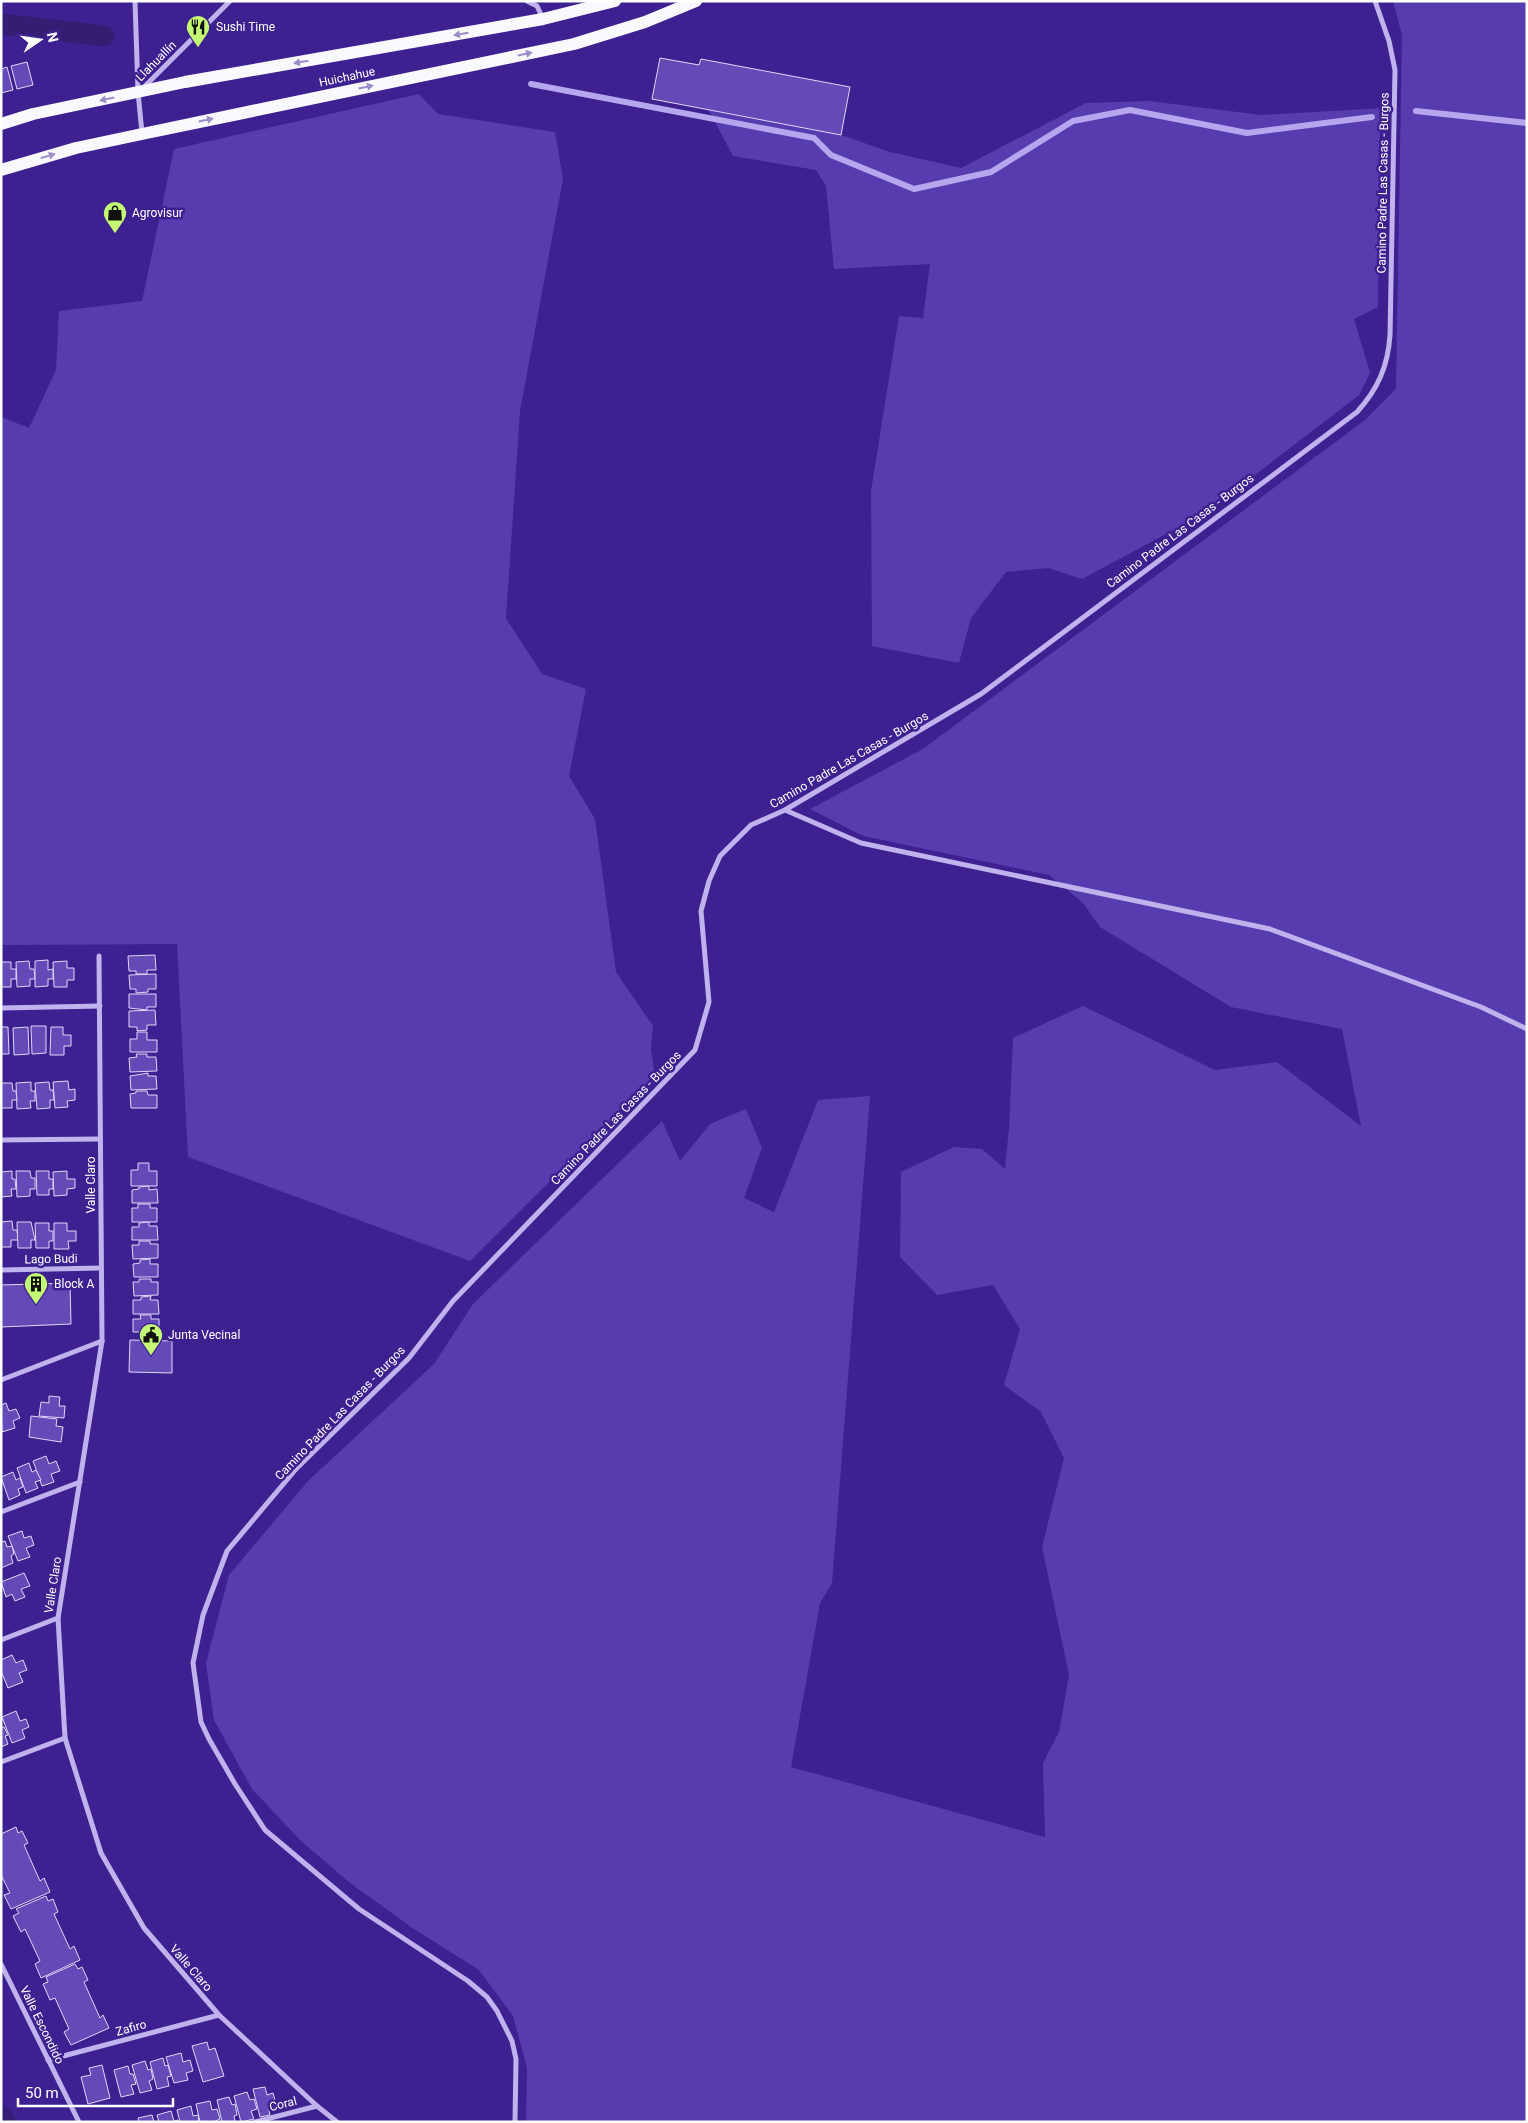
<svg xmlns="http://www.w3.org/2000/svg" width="1528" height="2123" font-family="Roboto,sans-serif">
<rect width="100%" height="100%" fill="#3d2190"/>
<g fill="#573cb0">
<path d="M1393,1H1527V2122H526L527,2068L513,2016L479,1970L414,1929L350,1883L301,1841L252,1789L214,1720L206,1663L229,1575L308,1481L434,1364L473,1304L662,1121L680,1161L710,1124L746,1109L762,1148L744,1198L774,1212L818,1100L870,1096L832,1583L820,1603L791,1767L1045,1837L1043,1763L1059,1732L1069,1675L1042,1547L1064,1458L1041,1412L1004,1385L1020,1329L993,1285L937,1295L900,1257L901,1172L954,1147L982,1149L1005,1169L1009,1128L1013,1038L1083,1006L1215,1070L1277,1062L1361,1126L1342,1029L1231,1007L1100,927L1083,903L1049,875L863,836L810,809L923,749L1365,420L1396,389L1402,35Z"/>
<path d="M419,94L438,114L555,132L563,179L520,411L506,618L542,674L586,689L569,776L595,819L616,972L653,1026L651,1049L655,1076L470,1261L188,1157L177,944L1,945V417L29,428L56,370L59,311L142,301L174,149Z"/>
<path d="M1149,101L1261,115L1385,108L1380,129L1378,307L1354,319L1370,373L1359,395L1207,512L1082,579L1049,568L1006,572L971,618L959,663L872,646L871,491L899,316L923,318L930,264L834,269L826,186L816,170L733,156L708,109L841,135L890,152L961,168L1086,103Z"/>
</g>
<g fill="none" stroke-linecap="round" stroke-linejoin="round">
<g stroke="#b6a6ee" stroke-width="6">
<path d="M531,84L814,138L831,155L914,189L991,172L1073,121L1130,110L1247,133L1372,117"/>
<path d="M1416,111L1527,123"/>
</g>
<g stroke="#341e74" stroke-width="21">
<path d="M1,24L104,36"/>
<path d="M1,2116L5,2122"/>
</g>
</g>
<g fill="#644ab7" stroke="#dfd7f9">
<path d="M660,58L699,65L701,59L850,87L841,135L652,99Z"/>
<path d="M27,62L33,85L17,89L11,66Z"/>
<path d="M7,67L13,90L1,93V69Z"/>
<path d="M155,955L156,970H147V974H136V971H129L128,956Z"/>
<path d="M48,960V970L53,969V979H48V986L35,987V961Z"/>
<path d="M29,961L30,969H34L35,979H30V986L17,987L16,962Z"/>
<path d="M67,961V968H74V980H67V987H54L53,962Z"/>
<path d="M1,962H11V969H16V979H11V987H1Z"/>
<path d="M156,974V989H148V992L136,993V989H130L129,975Z"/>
<path d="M129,994H156V1007H147V1010L129,1008Z"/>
<path d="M155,1010L156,1025H147V1030L137,1031V1027H129V1011Z"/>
<path d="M31,1026H46V1053L32,1054Z"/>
<path d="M1,1027H8L9,1054H1Z"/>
<path d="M28,1027L29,1054L14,1055L13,1028Z"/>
<path d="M51,1027H63V1035H71V1046H64V1055H50Z"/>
<path d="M137,1032H147V1040H157V1052H130V1039H137Z"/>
<path d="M136,1054H147V1057H156L157,1071L130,1072L129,1058L137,1057Z"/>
<path d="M148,1073V1076H156L157,1089L131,1090L130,1076Z"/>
<path d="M68,1081L69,1090L75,1089V1100L67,1101L68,1107L55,1108L53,1082Z"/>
<path d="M31,1082V1091H35V1101H30L31,1108L17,1109L16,1083Z"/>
<path d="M49,1082L50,1090H53L54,1100H50V1108L37,1109L35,1083Z"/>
<path d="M1,1083H12L13,1091H16L17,1100H12V1108H1Z"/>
<path d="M136,1091H147L148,1095H157V1108H131L130,1094L136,1093Z"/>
<path d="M138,1163H149V1171H157V1186H131V1170H138Z"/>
<path d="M12,1171V1179H15L16,1189H11L12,1196L1,1197V1172Z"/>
<path d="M16,1171H30L31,1178H35V1189H30V1196L17,1197Z"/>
<path d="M36,1171H49V1179H53V1189H49V1195H37Z"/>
<path d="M67,1171V1179H75V1188L67,1189V1195L54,1196L53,1172Z"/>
<path d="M149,1186V1190L157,1189L158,1203H132V1190L139,1189V1187Z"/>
<path d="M138,1204H150V1208H157V1222H132V1208H138Z"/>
<path d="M12,1221L13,1230H17L18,1240H11V1247H1V1222Z"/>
<path d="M17,1222H31L35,1240H31V1248H18Z"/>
<path d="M149,1222V1226H157L158,1240H132V1227H139V1223Z"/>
<path d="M35,1223H49V1231H53V1241H49V1248H36Z"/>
<path d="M54,1223H67V1231H76V1241H68L69,1249H54Z"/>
<path d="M139,1241H150V1244H158V1258L133,1259L132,1245H139Z"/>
<path d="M150,1259V1264H158V1277H134L133,1264L140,1263V1260Z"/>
<path d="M139,1279H151V1282H158V1295L134,1296L133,1282H139Z"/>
<path d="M70,1283L71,1324L1,1327V1285Z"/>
<path d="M151,1296L150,1300H158L159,1314H133V1300H141V1297Z"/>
<path d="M140,1315H151V1319H159V1332H133V1319H141Z"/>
<path d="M130,1340L172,1341V1373L129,1372Z"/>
<path d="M49,1396L60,1397L59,1406H65L64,1418L39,1416L41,1402L49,1403Z"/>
<path d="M6,1403L9,1411L16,1409L20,1418L13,1421L15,1428L2,1432L1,1405Z"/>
<path d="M31,1416L57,1419L56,1426L63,1427L61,1442L29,1437Z"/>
<path d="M46,1456L49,1464L56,1461L60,1471L51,1474L54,1482L42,1486L33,1461Z"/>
<path d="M29,1463L32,1472L36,1470L41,1480L35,1482L38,1488L26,1493L17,1468Z"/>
<path d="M13,1472L16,1480L20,1478L23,1487L18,1489L20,1495L9,1500L1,1477Z"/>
<path d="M22,1531L24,1538L31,1536L34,1545L26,1548L30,1557L18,1561L8,1536Z"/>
<path d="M5,1541L7,1547L12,1546L14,1554L11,1556L13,1563L1,1568V1542Z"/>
<path d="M24,1573L30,1586L21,1589L25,1597L15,1601L12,1594L6,1597L1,1582Z"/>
<path d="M12,1655L16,1663L23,1660L27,1670L19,1673L23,1682L8,1688L1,1671V1660Z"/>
<path d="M16,1711L20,1721L26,1719L29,1727L22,1730L25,1738L12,1743L2,1717Z"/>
<path d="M1,1727H4L8,1735L5,1736L8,1744L1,1747Z"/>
<path d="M16,1827L18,1833L22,1831L28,1843L24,1845L40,1881L44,1878L50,1892L11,1909L4,1895L10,1893L1,1875V1834Z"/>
<path d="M46,1896L48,1901L53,1899L58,1912L54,1914L70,1949L74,1946L80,1960L41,1978L35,1964L40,1961L25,1929L21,1932L13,1916L19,1913L16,1909Z"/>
<path d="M75,1964L78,1969L82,1967L88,1980L84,1982L100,2018L103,2015L109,2028L71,2045L64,2032L69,2029L55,1998L50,2000L43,1984L48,1982L46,1977Z"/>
<path d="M207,2042L209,2050L215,2048L224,2076L203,2082L192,2046Z"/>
<path d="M181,2053L183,2062L190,2060L193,2071L186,2073L188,2080L174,2083L166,2057Z"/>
<path d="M163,2058L165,2066L168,2065L171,2076L167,2077L169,2086L157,2089L150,2062Z"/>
<path d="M145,2061L148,2070L151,2069L153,2079L149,2081L152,2090L140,2093L132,2065Z"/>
<path d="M102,2065L110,2098L88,2104L81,2077L91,2075L89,2068Z"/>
<path d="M128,2066L130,2074H133L136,2084L131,2085L134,2094L121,2097L114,2070Z"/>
<path d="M265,2087L267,2095L273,2093L276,2104L268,2106L270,2115L260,2117L253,2089Z"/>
<path d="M247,2092L250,2100L254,2099L257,2109L251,2111L254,2119L241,2122L234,2096Z"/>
<path d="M229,2097L232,2105L235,2104L237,2115L234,2116L235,2122H222L217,2100Z"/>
<path d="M210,2101L212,2110L217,2109L220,2119L213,2122H200L196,2104Z"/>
<path d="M191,2106L193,2116L198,2115L199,2122H180L177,2110Z"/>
<path d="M171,2111L174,2121L178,2120L179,2122H159L157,2115Z"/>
<path d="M152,2115L154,2122H139L138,2118Z"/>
</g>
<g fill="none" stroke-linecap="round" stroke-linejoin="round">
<g stroke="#bfb2ed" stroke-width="5">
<path d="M135,1L138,92L142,133"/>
<path d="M527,1L537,6L543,19"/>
<path d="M142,89L230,1"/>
<path d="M785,810L861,843L1270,929L1481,1007L1527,1029"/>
<path d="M99,956L102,1341L58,1618L65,1738L101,1853L144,1928L219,2015L317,2106L337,2122"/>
<path d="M1,1008L100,1006"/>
<path d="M1,1140L100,1139"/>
<path d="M1,1270L101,1268"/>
<path d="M1,1380L102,1341"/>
<path d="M1,1512L80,1482"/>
<path d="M1,1640L58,1618"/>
<path d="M1,1762L65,1738"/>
<path d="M1,1964L79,2122"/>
<path d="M48,2060L219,2015"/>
<path d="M255,2122L317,2106"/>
<path d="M515,2122L516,2059L512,2041L497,2011L487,1997L468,1981L359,1909L265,1830L235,1784L209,1739L201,1722L193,1663L203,1615L227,1551L296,1469L409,1358L453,1301L695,1050L709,1002L701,911L709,881L720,856L751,825L785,810L981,694L1357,412C1378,389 1388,366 1390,335L1395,70L1389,41L1375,1"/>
</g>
<g stroke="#faf8ff" stroke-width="12">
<path d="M1,124L33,114L185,82L543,19L615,1"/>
<path d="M1,170L76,148L142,134L574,44L645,22L696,1"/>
</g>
</g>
<defs><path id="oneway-solid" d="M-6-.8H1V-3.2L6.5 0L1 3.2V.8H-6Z" transform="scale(1.25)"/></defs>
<g fill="#9c8cc8">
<use href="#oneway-solid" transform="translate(461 34) rotate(170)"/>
<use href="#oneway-solid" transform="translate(525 54) rotate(-12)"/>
<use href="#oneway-solid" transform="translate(301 62) rotate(170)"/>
<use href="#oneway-solid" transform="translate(366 87) rotate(-12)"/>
<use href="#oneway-solid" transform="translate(107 99) rotate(168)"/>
<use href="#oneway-solid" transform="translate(206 120) rotate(-12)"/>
<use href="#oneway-solid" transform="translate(48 156) rotate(-16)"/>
</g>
<defs>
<g id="restaurant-pin" transform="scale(1.25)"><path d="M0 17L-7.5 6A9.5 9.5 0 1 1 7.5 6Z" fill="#c4f973" stroke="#3d2190"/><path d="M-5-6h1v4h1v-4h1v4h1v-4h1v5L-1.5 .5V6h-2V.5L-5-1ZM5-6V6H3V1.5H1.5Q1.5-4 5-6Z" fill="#111"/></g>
<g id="shop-pin" transform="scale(1.25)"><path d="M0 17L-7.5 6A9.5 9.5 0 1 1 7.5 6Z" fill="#c4f973" stroke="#3d2190"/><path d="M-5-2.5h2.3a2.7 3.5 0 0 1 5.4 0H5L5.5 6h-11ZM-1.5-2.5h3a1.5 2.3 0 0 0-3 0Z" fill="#111"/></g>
<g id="building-pin" transform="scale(1.25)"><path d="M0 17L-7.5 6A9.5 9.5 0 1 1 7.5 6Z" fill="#c4f973" stroke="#3d2190"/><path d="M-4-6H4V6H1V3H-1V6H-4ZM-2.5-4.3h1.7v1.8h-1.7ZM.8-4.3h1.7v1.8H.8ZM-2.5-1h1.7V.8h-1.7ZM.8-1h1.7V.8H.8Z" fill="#111"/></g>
<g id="civic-pin" transform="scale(1.25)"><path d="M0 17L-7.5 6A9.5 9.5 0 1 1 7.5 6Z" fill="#c4f973" stroke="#3d2190"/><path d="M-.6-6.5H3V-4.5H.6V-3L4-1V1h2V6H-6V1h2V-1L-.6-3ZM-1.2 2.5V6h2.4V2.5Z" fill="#111"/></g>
</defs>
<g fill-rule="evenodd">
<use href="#restaurant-pin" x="198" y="27"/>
<use href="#shop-pin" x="115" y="213"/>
<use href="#building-pin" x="36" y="1284"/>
<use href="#civic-pin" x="151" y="1335"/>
</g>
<g text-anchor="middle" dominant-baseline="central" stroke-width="5" stroke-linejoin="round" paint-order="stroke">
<g font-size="12" fill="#fff" stroke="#3d2190" text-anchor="start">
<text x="216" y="27">Sushi Time</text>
<text x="132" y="213">Agrovisur</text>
<text x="54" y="1284">Block A</text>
<text x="168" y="1335">Junta Vecinal</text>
</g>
<g font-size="12" fill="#fff" stroke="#3d2190">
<text transform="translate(156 61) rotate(-45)">Llahuallín</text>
<text transform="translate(347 77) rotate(-12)">Huichahue</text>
<text transform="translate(1383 183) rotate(-89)">Camino Padre Las Casas - Burgos</text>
<text transform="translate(1180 531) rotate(-37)">Camino Padre Las Casas - Burgos</text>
<text transform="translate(849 760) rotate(-30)">Camino Padre Las Casas - Burgos</text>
<text transform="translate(616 1118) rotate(-46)">Camino Padre Las Casas - Burgos</text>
<text transform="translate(91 1185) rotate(-90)">Valle Claro</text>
<text transform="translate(51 1259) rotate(-1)">Lago Budi</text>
<text transform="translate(340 1413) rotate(-46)">Camino Padre Las Casas - Burgos</text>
<text transform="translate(53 1585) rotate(-81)">Valle Claro</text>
<text transform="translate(191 1968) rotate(49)">Valle Claro</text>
<text transform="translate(42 2025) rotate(64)">Valle Escondido</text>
<text transform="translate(131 2028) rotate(-15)">Zafiro</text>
<text transform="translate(283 2104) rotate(-14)">Coral</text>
</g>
</g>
<rect width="1528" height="2123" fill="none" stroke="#ffffff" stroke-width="5"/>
<g transform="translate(40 40) rotate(77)" stroke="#3d2190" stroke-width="4" paint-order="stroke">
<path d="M0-4L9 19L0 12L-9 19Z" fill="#ffffff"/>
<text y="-8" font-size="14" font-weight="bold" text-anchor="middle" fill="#ffffff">N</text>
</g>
<path d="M18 2098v8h155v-8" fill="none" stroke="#ffffff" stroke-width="2.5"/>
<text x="25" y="2098" font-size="15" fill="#ffffff" stroke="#3d2190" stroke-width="4" paint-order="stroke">50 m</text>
</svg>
